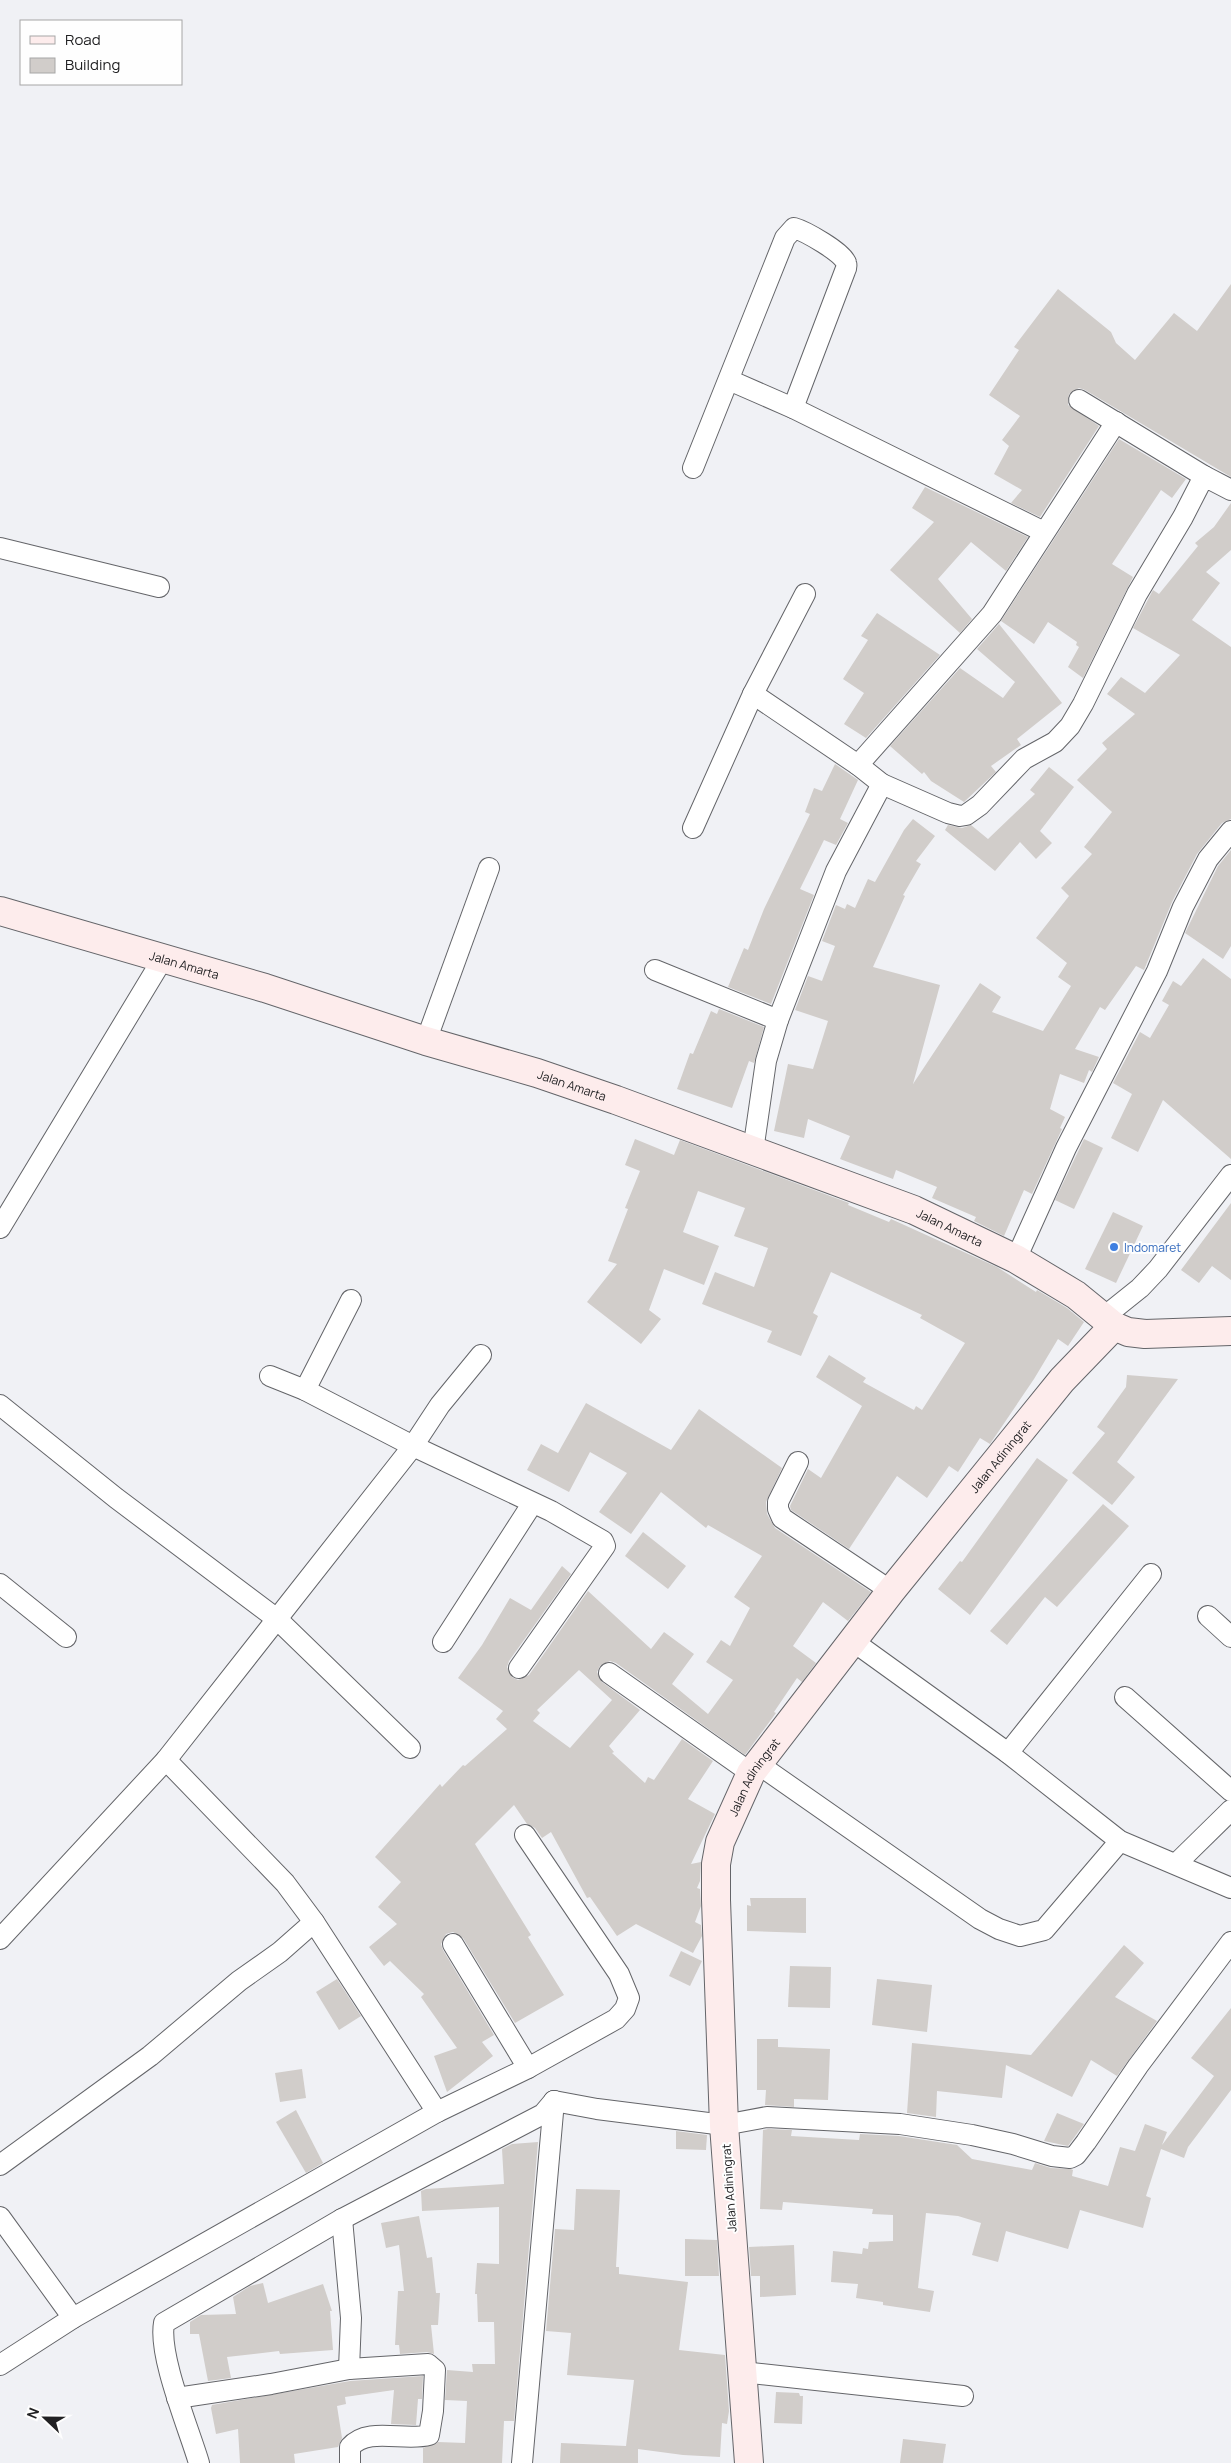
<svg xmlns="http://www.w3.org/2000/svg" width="1231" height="2463" font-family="Manrope,sans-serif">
<rect width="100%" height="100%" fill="#f0f1f5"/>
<g fill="#d1cdca" fill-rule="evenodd">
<path d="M1231,284V477L1085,390L1079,388L1069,394L1068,405L1099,426L1040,517L1011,503L1022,490L994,474L1009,446L1002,440L1020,416L989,395L1019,350L1014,347L1058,289L1111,332L1116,343L1135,360L1174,313L1197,331Z"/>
<path d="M1119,439L1186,479L1172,498L1161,490L1112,564L1133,577L1083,678L1068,667L1079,647L1076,645L1077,642L1048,622L1034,644L1001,621Z"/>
<path d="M925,487L1028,537L1006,571L971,542L938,579L972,619L960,633L890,570L934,522L912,508Z"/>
<path d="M1231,503V550L1206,572L1220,583L1192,620L1231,647V819L1222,823L1197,854L1172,902L1144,970L1136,966L1105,1010L1100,1007L1075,1049L1099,1057L1092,1072L1089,1070L1084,1083L1060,1074L1050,1109L1065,1117L1060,1128L1062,1129L1032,1194L1024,1190L1004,1236L974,1221L976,1217L932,1198L937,1187L896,1170L893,1179L840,1159L850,1136L808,1119L804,1138L774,1131L788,1064L813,1069L828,1021L795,1010L808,976L822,981L835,946L822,941L836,905L845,909L847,904L855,908L868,879L875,882L904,830L913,819L935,836L916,861L921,864L903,895L905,896L873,967L940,985L913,1084L980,983L1001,997L992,1012L1043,1031L1071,986L1058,977L1067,963L1036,938L1069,896L1061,888L1092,854L1084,847L1112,812L1077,780L1107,749L1102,743L1135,714L1107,694L1121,677L1145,693L1180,655L1133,628L1153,590L1159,594L1198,546L1195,543L1214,527Z"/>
<path d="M877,613L940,655L866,738L844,724L864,693L843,679L868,640L861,636Z"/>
<path d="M999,624L1062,703L1017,739L1021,745L991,766L996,772L964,802L931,781L924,772L922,774L890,746L960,668L1003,698L1015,682L977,649Z"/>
<path d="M835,764L858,780L840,819L848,823L836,845L824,840L800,889L814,895L771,1004L728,987L744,948L748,950L764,909L810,814L805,812L814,788L822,791Z"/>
<path d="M1049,767L1074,787L1040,831L1052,843L1036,859L1020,842L995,871L945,830L948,825L962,828L971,825L988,839L1035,794L1030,790Z"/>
<path d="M1231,850V946L1223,959L1185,933L1218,866Z"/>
<path d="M1203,958L1231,979V1159L1163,1100L1138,1152L1111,1138L1132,1094L1113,1083L1140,1032L1150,1038L1169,1005L1162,1001L1173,981L1181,986Z"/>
<path d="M719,1009L764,1027L754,1063L749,1061L732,1108L677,1089L690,1053L693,1054L711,1011L717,1014Z"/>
<path d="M635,1139L674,1155L680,1140L849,1203L848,1205L889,1222L891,1219L997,1267L1036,1292L1037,1290L1067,1308L1084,1322L1068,1346L1058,1339L1034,1379L990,1444L980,1438L958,1472L949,1466L927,1498L897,1476L849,1549L791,1510L790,1506L808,1469L821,1478L862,1406L816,1377L829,1355L866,1378L863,1382L914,1410L916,1406L922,1410L965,1343L920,1318L922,1315L831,1272L813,1313L818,1316L801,1356L767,1342L772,1331L702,1304L715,1272L754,1287L768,1248L734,1236L745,1208L698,1191L683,1232L719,1246L704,1285L664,1269L649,1310L661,1319L641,1344L587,1302L617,1264L608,1261L628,1209L625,1208L640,1171L625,1165Z"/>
<path d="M1084,1139L1103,1148L1074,1209L1055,1200Z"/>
<path d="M1231,1203V1280L1212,1266L1199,1283L1181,1270Z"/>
<path d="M1113,1212L1143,1226L1116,1283L1085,1269Z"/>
<path d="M1127,1375L1178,1379L1117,1462L1135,1477L1112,1505L1072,1473L1105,1433L1097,1427L1126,1387Z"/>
<path d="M586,1403L671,1450L699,1409L782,1468L766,1502L767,1514L775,1528L871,1592L848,1621L823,1602L793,1646L816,1663L802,1682L797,1678L774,1712L776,1713L745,1755L616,1663L610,1661L600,1666L597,1672L602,1682L640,1710L609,1746L614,1752L612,1753L645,1783L648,1777L654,1780L682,1739L713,1761L688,1799L715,1814L691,1864L701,1862L700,1881L697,1888L700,1889L701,1906L695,1922L701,1925L702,1936L693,1953L636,1924L617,1936L590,1897L587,1898L551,1832L542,1838L535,1828L527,1824L514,1805L475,1844L531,1935L528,1937L564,1995L515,2023L463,1938L453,1932L446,1934L441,1944L443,1950L494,2035L482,2042L493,2056L447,2092L434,2056L457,2048L421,1997L424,1994L390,1961L384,1966L369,1947L397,1924L378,1907L401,1882L375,1857L440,1784L442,1787L463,1765L465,1766L507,1729L496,1719L503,1711L458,1678L482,1645L510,1598L531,1610L562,1566L571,1574L509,1661L507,1667L512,1677L518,1680L529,1675L588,1591L651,1649L664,1632L694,1654L672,1684L708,1714L733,1680L706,1662L721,1640L730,1646L750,1608L734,1597L762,1556L708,1525L706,1528L661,1492L631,1534L599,1512L627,1473L590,1452L569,1492L527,1470L541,1444L558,1453ZM579,1670L612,1700L570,1748L533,1721L540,1713L537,1710Z"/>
<path d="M1037,1458L1068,1480L970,1615L938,1589L960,1561L962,1562Z"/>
<path d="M1103,1504L1129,1526L1057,1607L1045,1597L1007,1645L990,1631Z"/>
<path d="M643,1532L686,1566L668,1589L625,1556Z"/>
<path d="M750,1898H806V1933L747,1931V1905L751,1906Z"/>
<path d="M1124,1945L1144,1963L1115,1997L1157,2021L1117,2076L1091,2060L1072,2097L1006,2065L1002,2098L937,2091L936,2117L907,2113L912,2043L1031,2055Z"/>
<path d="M681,1951L702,1961L690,1986L669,1976Z"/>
<path d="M790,1966L831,1967L830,2008L788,2007Z"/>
<path d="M337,1979L361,2016L339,2030L316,1992Z"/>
<path d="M877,1979L932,1985L927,2032L872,2025Z"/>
<path d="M1231,2008V2090L1188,2147L1184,2158L1161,2149L1146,2196L1151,2198L1143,2228L1080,2210L1068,2249L1006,2231L998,2262L972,2255L981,2223L958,2216L926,2213L918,2288L934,2291L930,2312L883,2305V2302L856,2298L858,2284L831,2282L833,2251L862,2254L863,2248L868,2249L869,2242L893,2241V2215L872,2214L873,2209L783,2202L782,2210L760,2209L763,2130L768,2129L792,2130L791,2136L859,2140L860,2134L899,2136L957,2145L972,2159L1032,2170L1035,2163L1051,2168L1071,2169L1073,2170L1072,2176L1108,2186L1120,2147L1135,2151L1145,2124L1167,2132L1162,2145L1214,2076L1191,2058Z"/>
<path d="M757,2039H778V2047L830,2049L828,2100L794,2099V2107L765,2105L766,2090H757Z"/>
<path d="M302,2069L306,2098L280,2102L275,2073Z"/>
<path d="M296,2110L323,2163L306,2173L276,2122Z"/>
<path d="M1057,2113L1084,2124L1068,2146L1044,2141Z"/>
<path d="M676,2131L707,2135L706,2150L676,2149Z"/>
<path d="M538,2142L514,2421H504L502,2463H423V2448L438,2442L465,2443L467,2401L445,2400L447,2370L473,2372L472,2364H495L494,2322H478L477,2294H475L477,2263L499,2264V2207L422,2211L421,2191L426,2189L504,2184L502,2149L512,2144Z"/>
<path d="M576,2189L620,2190L616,2267H619V2274L688,2282L679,2350L725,2355L729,2411L727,2424L722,2423L720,2457L683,2455L638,2449V2463H560L561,2443L626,2446L634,2380L567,2375L571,2333L546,2331L555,2229L574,2230Z"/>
<path d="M419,2216L427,2258L432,2257L436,2293H440L438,2325H431L434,2354L427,2352L400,2354L399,2345H395L398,2291H404L399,2245L386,2248L381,2223Z"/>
<path d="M685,2239L717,2240L719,2276H685Z"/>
<path d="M794,2245L796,2295L760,2297V2276H751L749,2247Z"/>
<path d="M263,2283L268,2303L323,2284L332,2311H330L333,2350L280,2354L279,2351L227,2357L231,2378L208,2381L199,2334H190V2322L201,2315L236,2314L233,2297L250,2286Z"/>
<path d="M423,2376L422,2399H418L416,2425L391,2424L394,2390L345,2397L346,2404L337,2406L342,2438L338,2447L294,2454L295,2463H240L238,2429L216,2434L211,2408L212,2405L350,2381Z"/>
<path d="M776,2392L799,2393L800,2396H803L802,2424L774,2423Z"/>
<path d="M903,2439L946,2444L943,2463H900Z"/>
</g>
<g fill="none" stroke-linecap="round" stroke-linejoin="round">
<g stroke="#646569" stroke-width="22">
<g id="street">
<path d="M729,380L793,408L1044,532"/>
<path d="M1079,400L1204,476"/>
<path d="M693,468L785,238L794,228C805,231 844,253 846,263C847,266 846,269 845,271L793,408"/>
<path d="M0,548L159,587"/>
<path d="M753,694L858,765L882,784"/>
<path d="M858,765L992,614L1116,422"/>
<path d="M693,828L753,694L805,594"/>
<path d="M655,970L778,1020"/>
<path d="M426,1041L489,868"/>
<path d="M753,1151L766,1061L778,1020L836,871L882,784L948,813L960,816L966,815L980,805L1024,759L1055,742L1070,726L1083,704L1137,594L1183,517L1204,476L1231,490"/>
<path d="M0,1228L162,960"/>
<path d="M1016,1259L1066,1148L1157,971L1183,907L1208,859L1231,831"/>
<path d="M1105,1316L1140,1288L1158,1269L1231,1175"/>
<path d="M270,1376L305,1390L413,1446L551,1511L603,1541L605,1546L519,1668"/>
<path d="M305,1390L351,1300"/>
<path d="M0,1405L116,1498L277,1619L410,1748"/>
<path d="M798,1462L778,1502V1509L782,1518L891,1591"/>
<path d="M0,1584L66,1637"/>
<path d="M1208,1616L1231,1637"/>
<path d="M443,1642L532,1504"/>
<path d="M854,1642L1008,1753L1120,1841L1231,1888"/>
<path d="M609,1673L751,1773"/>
<path d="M1125,1697L1231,1791"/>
<path d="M1008,1753L1151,1574"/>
<path d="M166,1760L285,1883L314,1922L437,2112"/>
<path d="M758,1764L980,1919L999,1929L1020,1936L1044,1930L1120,1841"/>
<path d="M1177,1863L1231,1810"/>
<path d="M0,1939L166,1760L413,1446L440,1405L481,1355"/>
<path d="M453,1944L528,2068"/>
<path d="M554,2101L597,2109L724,2125L767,2117L900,2124L972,2135L1013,2144L1052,2156L1070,2158L1076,2155L1086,2142L1138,2066L1231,1942"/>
<path d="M0,2165L150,2056L239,1981L280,1952L314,1922"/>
<path d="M0,2217L73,2318"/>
<path d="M342,2219L351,2318L349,2369"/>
<path d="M0,2365L73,2318L437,2112L528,2068L616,2019L625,2009L629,1998L619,1974L525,1835"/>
<path d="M742,2372L963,2396"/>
<path d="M177,2398L271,2384L349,2369L428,2364L435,2370L433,2411L429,2435C405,2442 368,2426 350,2447V2463"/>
<path d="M199,2463C189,2429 158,2356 164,2323L342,2219L543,2114L554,2101"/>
<path d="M522,2463L554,2101"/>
</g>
</g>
<g stroke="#646569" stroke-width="30">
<g id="secondary">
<path id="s1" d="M0,911L265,988L426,1041L537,1073L616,1100L914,1210L1016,1259L1076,1295L1114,1326L1128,1332L1145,1334L1231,1331"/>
<path id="s2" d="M749,2463L724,2125L716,1900V1864L720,1842L751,1773L891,1591L1062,1380L1114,1326"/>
</g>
</g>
<use href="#street" stroke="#fff" stroke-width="20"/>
<use href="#secondary" stroke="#fdecec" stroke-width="28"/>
</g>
<circle fill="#3f7fe0" stroke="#fefefe" stroke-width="2" cx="1114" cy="1247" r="5"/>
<g text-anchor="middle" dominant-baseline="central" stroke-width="4" stroke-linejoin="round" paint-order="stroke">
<g font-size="12" fill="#212123" stroke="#fefefe">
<text stroke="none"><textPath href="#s1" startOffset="192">Jalan Amarta</textPath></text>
<text stroke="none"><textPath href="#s1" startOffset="598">Jalan Amarta</textPath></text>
<text stroke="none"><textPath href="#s1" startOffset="1002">Jalan Amarta</textPath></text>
<text stroke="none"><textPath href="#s2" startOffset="1101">Jalan Adiningrat</textPath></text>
<text stroke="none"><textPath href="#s2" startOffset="696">Jalan Adiningrat</textPath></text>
<text transform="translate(729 2188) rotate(-94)">Jalan Adiningrat</text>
</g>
<g font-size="12" fill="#366cbe" stroke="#fefefe" text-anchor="start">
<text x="1124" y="1247">Indomaret</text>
</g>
</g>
<rect x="20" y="20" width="162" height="65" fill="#fefefe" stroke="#a6a6a6"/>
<rect x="30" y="36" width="25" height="8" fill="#fdecec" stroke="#a6a6a6"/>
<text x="65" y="45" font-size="15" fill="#212123">Road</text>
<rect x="30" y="58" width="25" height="15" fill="#d1cdca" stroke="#a6a6a6"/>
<text x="65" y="70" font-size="15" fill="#212123">Building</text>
<g transform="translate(45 2418) rotate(292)" stroke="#fefefe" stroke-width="4" paint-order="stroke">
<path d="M0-4L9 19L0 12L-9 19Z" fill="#212123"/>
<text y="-8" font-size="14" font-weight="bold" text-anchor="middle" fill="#212123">N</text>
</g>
</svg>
